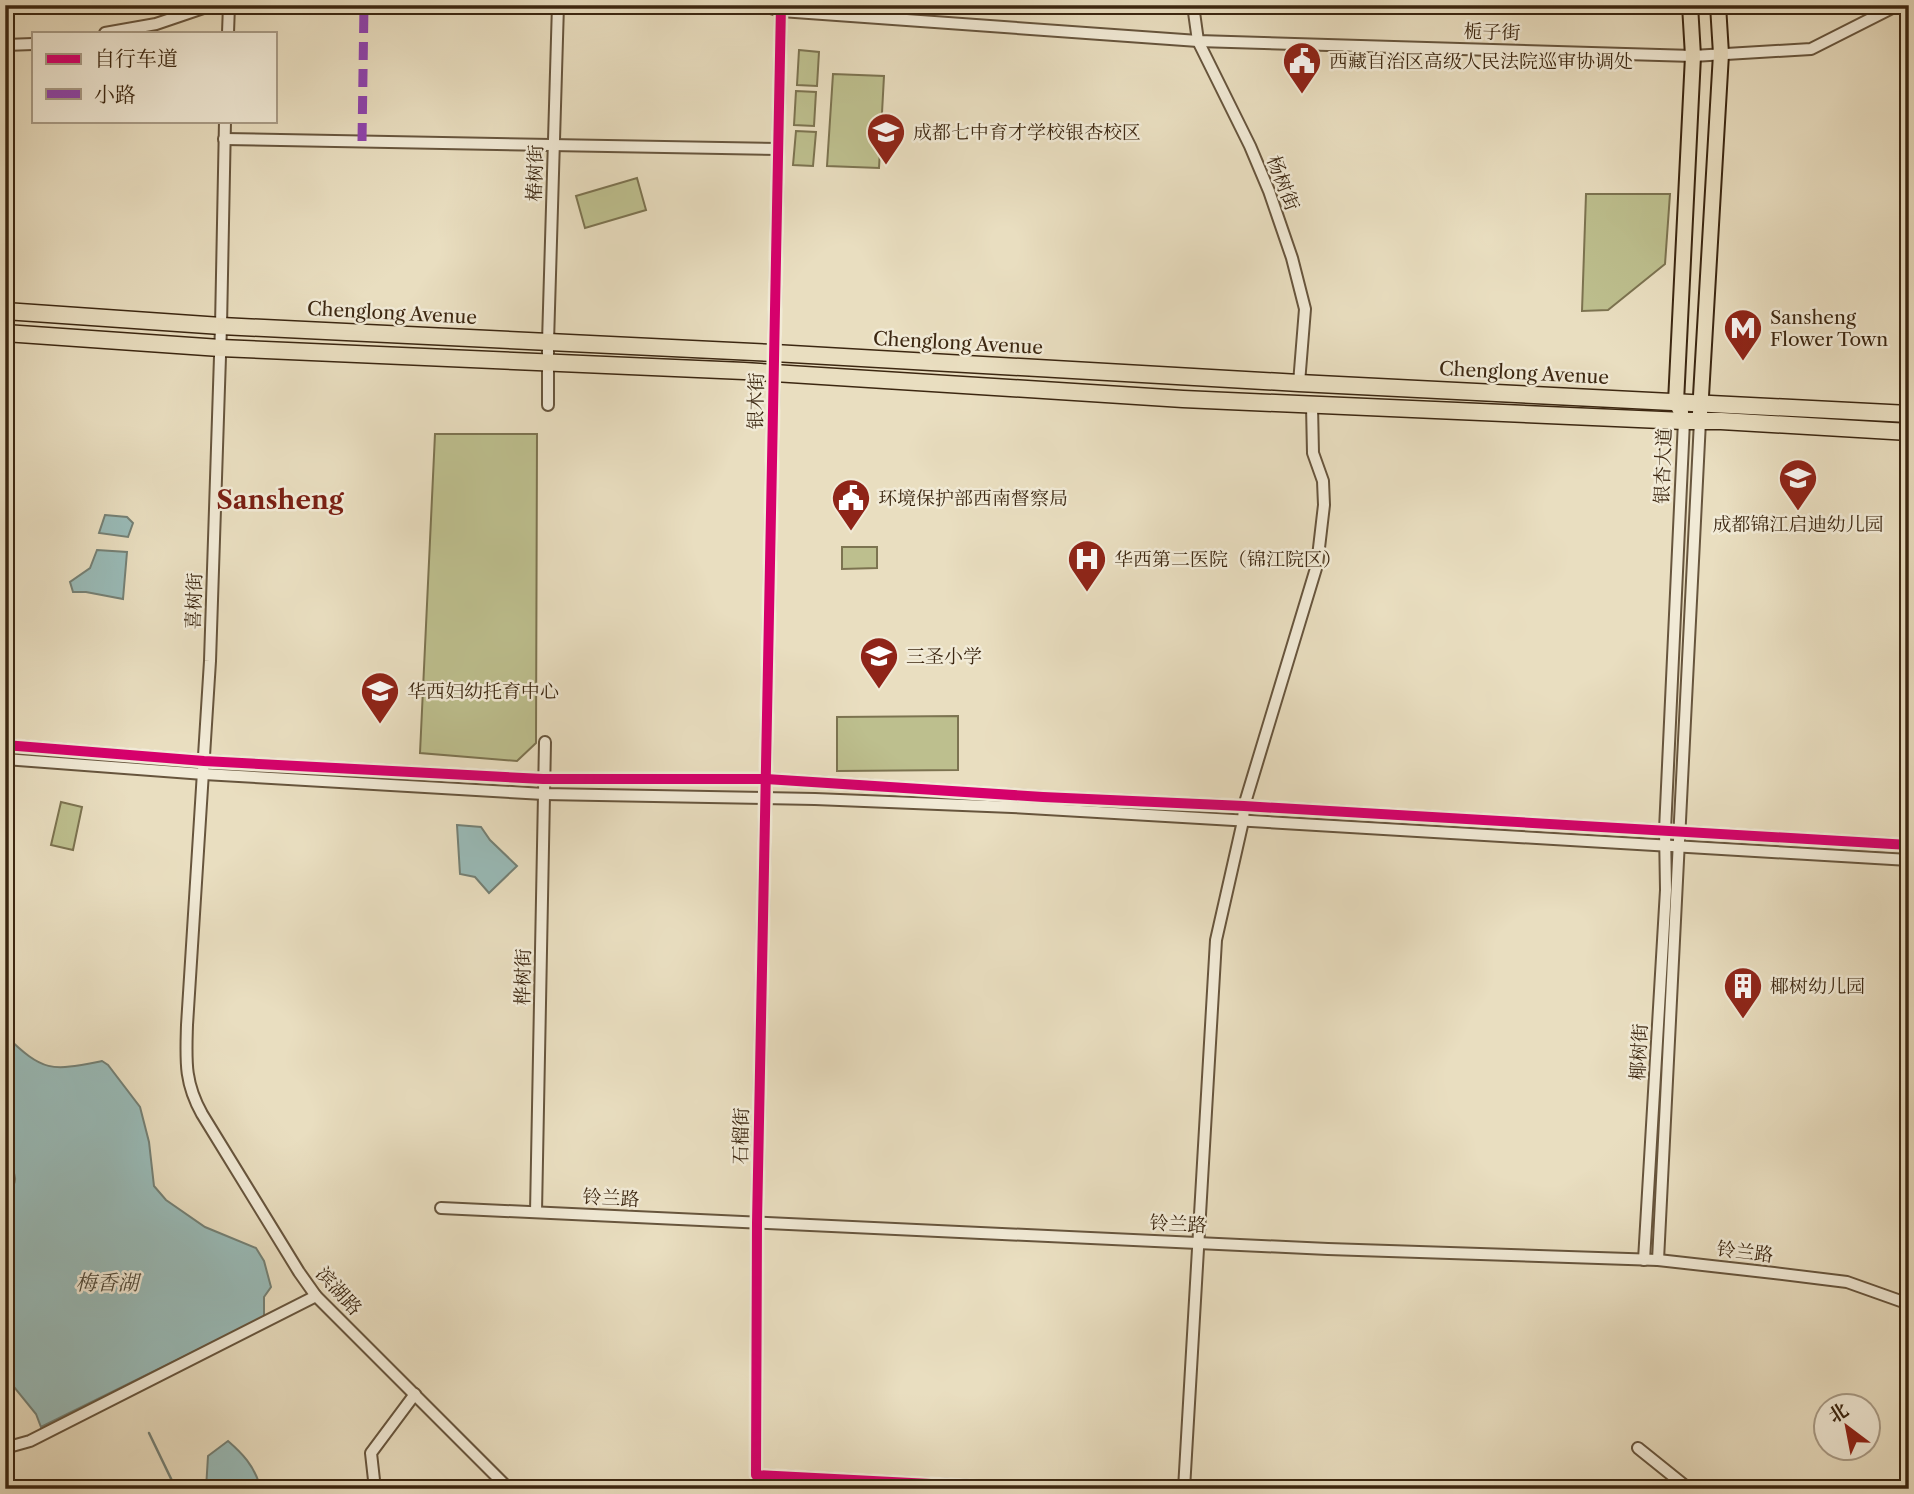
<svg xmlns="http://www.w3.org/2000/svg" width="1914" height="1494" font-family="'Libre Caslon Text','Noto Serif SC',serif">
<rect width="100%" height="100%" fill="#e9dec0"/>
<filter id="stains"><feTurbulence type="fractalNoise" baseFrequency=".00286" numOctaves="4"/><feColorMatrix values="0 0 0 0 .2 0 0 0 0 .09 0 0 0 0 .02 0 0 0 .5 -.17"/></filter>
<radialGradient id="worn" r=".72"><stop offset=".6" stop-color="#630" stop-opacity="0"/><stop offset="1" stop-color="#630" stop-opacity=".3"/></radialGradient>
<g fill="#bdbf8e" stroke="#7c7350" stroke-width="2">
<path d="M799,50L819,52L817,86L797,85Z"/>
<path d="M833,74L884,76L879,168L827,166Z"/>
<path d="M796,91L816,92L814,126L794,125Z"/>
<path d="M796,131L816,132L813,166L793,165Z"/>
<path d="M637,178L646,210L585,228L576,196Z"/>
<path d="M1586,194H1670L1665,264L1608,310L1582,311Z"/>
<path d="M435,434H537L536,743L517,761L420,753Z"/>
<path d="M842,547H877V568L842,569Z"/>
<path d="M958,716V770L837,771V717Z"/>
<path d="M61,802L82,807L73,850L51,845Z"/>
<path d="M5,1162C19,1174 18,1184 5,1196Z"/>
</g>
<g fill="#99bbb8" stroke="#748075" stroke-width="2">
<path d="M105,515L127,517L133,523L128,537L99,533Z"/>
<path d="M97,550L127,552L123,599L86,592H73L70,582L90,568Z"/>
<path d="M457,825L481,827L490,840L517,866L489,893L475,877L460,874Z"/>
<path d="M5,1035C44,1073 51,1071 102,1061L108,1065L140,1107L149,1142L154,1186L166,1200L205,1227L256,1248L264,1261L271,1287L264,1297V1317L41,1427L36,1414L5,1376V1196C18,1184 19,1174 5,1162Z"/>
<path d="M228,1441C243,1454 253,1465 259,1483L257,1489H206L208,1456Z"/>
</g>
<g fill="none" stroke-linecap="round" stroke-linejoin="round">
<path stroke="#748075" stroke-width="2.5" d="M149,1433L176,1489"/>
<g stroke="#67553d" stroke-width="14">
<g id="minor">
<path d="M760,5L781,11L1198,41L1693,56L1811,49L1898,5"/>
<path d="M781,5L757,1223L756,1475L1026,1489"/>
<path d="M1193,5L1198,41L1250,146L1269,191L1292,258L1305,309L1299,383"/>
<path d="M105,33L156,24L212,5"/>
<path d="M228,33L229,5"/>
<path d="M5,45L33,44"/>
<path d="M225,121L221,326L210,661L187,1025C186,1060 184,1082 202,1114L299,1272L316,1296L509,1489"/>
<path d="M224,139L778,149"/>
<path d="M548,405V342L558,5"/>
<path d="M5,745L204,761L543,779H766L1043,797L1244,806L1909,845"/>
<path d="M5,759L204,774L544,794L815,799L1012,807L1909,860"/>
<path d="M441,1208L1328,1249L1658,1260L1774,1273L1847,1282L1909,1304"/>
<path d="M536,1212L545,742"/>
<path d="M1644,1260L1666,890L1665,830L1684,421"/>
<path d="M1658,1260L1700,421"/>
<path d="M5,1448L30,1441L316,1296"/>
<path d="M1638,1448L1689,1489"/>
<path d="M375,1489L371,1453L415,1394"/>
<path d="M1184,1489L1216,940L1243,821L1244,806L1317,565L1324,505L1323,481L1313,453L1312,406"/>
</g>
</g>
<g stroke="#3c2711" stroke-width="18">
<g id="major">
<path d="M1681,412L1676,402L1693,56L1690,5"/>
<path d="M1700,413L1721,54L1718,5"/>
</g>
</g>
<g stroke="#3c2711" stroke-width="19">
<g id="highway">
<path d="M5,311L221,326L774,353L1299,383L1909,414"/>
<path d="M5,333L220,348L744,371L1183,399L1684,421H1721L1909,432"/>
</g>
</g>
<use href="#minor" stroke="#f1ead6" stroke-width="10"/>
<use href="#major" stroke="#e9dec0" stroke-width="14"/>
<use href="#highway" stroke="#e9dec0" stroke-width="16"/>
<path stroke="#8e44ad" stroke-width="9" stroke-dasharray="18 9" stroke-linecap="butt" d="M362,141L364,5"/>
<g stroke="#f1ead6" stroke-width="15">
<g id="cycleway">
<path d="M781,5L757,1223L756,1475L1026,1489"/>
<path d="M5,745L204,761L543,779H766L1043,797L1244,806L1909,845"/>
</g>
</g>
<use href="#cycleway" stroke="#d6006c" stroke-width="10"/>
</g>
<defs>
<g id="civic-pin" transform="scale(2.0125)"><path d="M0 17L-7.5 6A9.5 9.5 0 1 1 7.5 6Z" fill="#8f2418" stroke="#f1ead6"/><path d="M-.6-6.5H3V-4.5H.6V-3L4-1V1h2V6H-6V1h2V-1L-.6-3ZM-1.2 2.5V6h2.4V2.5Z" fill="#fff"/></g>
<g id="school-pin" transform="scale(2.0125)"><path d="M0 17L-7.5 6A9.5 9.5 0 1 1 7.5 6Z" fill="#8f2418" stroke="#f1ead6"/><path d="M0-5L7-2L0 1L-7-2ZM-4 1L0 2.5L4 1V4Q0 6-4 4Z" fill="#fff"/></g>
<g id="metro-pin" transform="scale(2.0125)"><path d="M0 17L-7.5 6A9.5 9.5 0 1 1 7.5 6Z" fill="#8f2418" stroke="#f1ead6"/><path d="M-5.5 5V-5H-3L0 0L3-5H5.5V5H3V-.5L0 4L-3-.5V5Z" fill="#fff"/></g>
<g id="hospital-pin" transform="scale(2.0125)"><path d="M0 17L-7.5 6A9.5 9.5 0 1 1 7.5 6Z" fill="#8f2418" stroke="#f1ead6"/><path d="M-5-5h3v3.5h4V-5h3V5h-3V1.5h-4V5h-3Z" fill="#fff"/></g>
<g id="building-pin" transform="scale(2.0125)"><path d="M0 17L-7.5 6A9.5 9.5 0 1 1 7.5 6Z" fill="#8f2418" stroke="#f1ead6"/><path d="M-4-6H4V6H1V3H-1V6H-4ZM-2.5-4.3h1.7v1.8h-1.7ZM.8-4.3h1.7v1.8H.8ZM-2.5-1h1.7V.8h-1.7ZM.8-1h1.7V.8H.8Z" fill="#fff"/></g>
</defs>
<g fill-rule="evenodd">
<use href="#civic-pin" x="1302" y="61"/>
<use href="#school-pin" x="886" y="132"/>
<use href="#metro-pin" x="1743" y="328"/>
<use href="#school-pin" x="1798" y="478"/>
<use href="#civic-pin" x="851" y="498"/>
<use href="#hospital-pin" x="1087" y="559"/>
<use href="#school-pin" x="879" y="656"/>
<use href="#school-pin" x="380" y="691"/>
<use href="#building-pin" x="1743" y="986"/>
</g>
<g text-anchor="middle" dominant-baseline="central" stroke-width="5" stroke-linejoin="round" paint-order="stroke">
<g font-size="19" fill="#3c2711" stroke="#f1ead6">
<text transform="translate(1492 32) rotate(2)">栀子街</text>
<text transform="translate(535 173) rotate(-88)">椿树街</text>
<text transform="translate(1283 183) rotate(69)">杨树街</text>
<text transform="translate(392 313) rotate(3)">Chenglong Avenue</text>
<text transform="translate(958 343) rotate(3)">Chenglong Avenue</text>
<text transform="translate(1524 373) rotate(3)">Chenglong Avenue</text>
<text transform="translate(756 401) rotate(-89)">银木街</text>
<text transform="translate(1663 466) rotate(-88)">银杏大道</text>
<text transform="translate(194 601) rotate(-88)">喜树街</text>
<text transform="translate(523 977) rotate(-89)">桦树街</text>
<text transform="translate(1639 1052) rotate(-87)">椰树街</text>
<text transform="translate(741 1136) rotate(-89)">石榴街</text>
<text transform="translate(611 1198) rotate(3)">铃兰路</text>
<text transform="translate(1178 1224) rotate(3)">铃兰路</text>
<text transform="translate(1745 1252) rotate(7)">铃兰路</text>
<text transform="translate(339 1291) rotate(48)">滨湖路</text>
</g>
<g font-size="19" fill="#3c2711" stroke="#f1ead6" text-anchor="start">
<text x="1329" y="61">西藏自治区高级人民法院巡审协调处</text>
<text x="913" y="132">成都七中育才学校银杏校区</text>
<text x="1770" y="317">Sansheng<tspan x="1770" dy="22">Flower Town</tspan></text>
<text x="878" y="498">环境保护部西南督察局</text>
<text x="1798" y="524" text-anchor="middle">成都锦江启迪幼儿园</text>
<text x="1114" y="559">华西第二医院（锦江院区）</text>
<text x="906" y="656">三圣小学</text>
<text x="407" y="691">华西妇幼托育中心</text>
<text x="1770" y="986">椰树幼儿园</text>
</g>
<g font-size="21" font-style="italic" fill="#534c3b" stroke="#f1ead6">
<text x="107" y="1282">梅香湖</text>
</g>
<g font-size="26" font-weight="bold" fill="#7a1f14" stroke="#f1ead6">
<text x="280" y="500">Sansheng</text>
</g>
</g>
<rect width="1914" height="1494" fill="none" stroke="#e9dec0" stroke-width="28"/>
<rect x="7" y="7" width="1900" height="1480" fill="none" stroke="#3c2711" stroke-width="3.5"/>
<rect x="14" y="14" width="1886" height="1466" fill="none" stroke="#3c2711" stroke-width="2"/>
<rect x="32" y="32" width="245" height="91" fill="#f1ead6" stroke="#a99c87" stroke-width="2"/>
<rect x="46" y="54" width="35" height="10" fill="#d6006c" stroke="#a99c87" stroke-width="2"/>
<text x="94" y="66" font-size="21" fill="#3c2711">自行车道</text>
<rect x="46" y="89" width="35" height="10" fill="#8e44ad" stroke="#a99c87" stroke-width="2"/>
<text x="94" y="102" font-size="21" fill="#3c2711">小路</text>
<g transform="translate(1847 1427) rotate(328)"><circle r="33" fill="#f1ead6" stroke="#a99c87" stroke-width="2"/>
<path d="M0-5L12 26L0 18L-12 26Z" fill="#8f2418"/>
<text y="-10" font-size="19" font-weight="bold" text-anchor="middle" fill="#3c2711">北</text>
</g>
<rect width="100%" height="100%" filter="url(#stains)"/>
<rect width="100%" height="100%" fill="url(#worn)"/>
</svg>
